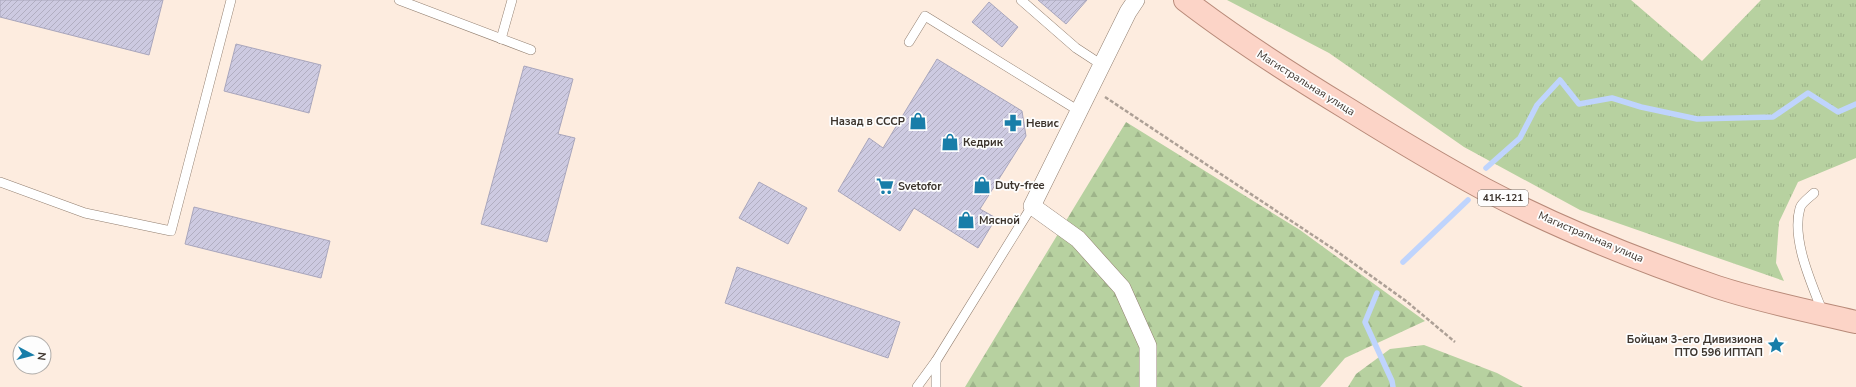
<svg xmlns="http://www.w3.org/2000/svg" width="1856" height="387" font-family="'Nunito Sans',sans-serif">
<defs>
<pattern id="grass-tufts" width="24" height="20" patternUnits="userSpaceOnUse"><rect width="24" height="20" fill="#b7d1a0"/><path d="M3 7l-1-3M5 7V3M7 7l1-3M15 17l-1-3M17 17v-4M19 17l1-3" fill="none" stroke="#9eb48a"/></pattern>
<pattern id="forest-firs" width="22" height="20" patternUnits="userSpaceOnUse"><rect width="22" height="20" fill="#b7d1a0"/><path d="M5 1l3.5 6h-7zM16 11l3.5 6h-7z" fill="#9eb48a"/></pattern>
<pattern id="building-hatch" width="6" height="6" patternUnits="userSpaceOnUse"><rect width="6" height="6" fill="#cdcae1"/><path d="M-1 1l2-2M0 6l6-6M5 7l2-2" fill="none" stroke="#b1aec1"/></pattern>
</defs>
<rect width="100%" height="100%" fill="#fdecdf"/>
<path fill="url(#grass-tufts)" d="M1227,0H1631L1702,61L1761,0H1856V158L1798,182L1779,222L1776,263L1784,281L1580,210L1464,147L1329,53Z"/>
<g fill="url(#forest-firs)">
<path d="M1126,122L1300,230L1425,321L1345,358L1320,387H965Z"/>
<path d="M1424,345L1497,373L1523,387H1348L1356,374L1390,349Z"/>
</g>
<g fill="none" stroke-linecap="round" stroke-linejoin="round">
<g stroke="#bfd4fd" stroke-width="5.5">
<path d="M1486,168L1520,138L1537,105L1560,80L1579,104L1612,98L1641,107L1697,119L1773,117L1808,93L1838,112L1856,104"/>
<path d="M1403,262L1468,200"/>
<path d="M1377,293L1365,322L1392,381L1393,387"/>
</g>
</g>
<g fill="url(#building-hatch)" stroke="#a9a6bc">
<path d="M0,0H163L149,55L0,17Z"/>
<path d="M1038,0H1087L1066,24Z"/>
<path d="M989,2L1018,27L1002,47L972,22Z"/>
<path d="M236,44L321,65L309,113L224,91Z"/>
<path d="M937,59L1022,111L1026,136L980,209L996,218L978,248L914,208L900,231L838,191L869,138L883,148Z"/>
<path d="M524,66L573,79L558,134L575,138L547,242L481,224Z"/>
<path d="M759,182L807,208L788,244L739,218Z"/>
<path d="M194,207L330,241L321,278L185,244Z"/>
<path d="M737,267L900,322L888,358L725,303Z"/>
</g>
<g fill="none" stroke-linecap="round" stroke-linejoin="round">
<g stroke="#927f70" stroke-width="10">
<g id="lane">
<path d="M399,0L531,50"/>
<path d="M1021,0L1076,48L1102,65"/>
<path d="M501,39L512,0"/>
<path d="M909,42L925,16L1079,111"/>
<path d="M0,182L85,213L171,231L231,0"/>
<path d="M1814,193C1810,197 1801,203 1800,208C1791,240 1812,284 1823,313"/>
<path d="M917,387L936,361L1032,206"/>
<path d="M936,387V361"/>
</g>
</g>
<g stroke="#927f70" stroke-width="18">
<path id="street" d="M1136,0L1128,12L1032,206L1078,239L1122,288L1148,346V387"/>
</g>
<g stroke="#b88a79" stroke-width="24">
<path id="primary" d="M1185,0C1237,40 1292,75 1348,109C1393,137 1438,164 1484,189C1558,228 1638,260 1717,287C1763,302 1809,311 1856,322"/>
</g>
<path stroke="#ada096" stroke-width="2.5" stroke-dasharray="4 2" stroke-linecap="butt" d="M1105,97L1335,250L1406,301L1455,342"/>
<use href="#lane" stroke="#fff" stroke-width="9"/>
<use href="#street" stroke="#fff" stroke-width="17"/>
<use href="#primary" stroke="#fcd4c7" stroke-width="22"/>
</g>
<defs>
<g id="shop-bare" transform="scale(1.38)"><path d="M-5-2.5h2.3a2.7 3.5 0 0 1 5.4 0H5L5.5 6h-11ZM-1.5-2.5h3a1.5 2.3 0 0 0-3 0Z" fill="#187ea9" stroke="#fdfdfd" stroke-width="2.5" paint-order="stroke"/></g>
<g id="pharmacy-bare" transform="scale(1.38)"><path d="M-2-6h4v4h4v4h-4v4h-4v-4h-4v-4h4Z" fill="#187ea9" stroke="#fdfdfd" stroke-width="2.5" paint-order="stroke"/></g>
<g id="supermarket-bare" transform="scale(1.38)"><path d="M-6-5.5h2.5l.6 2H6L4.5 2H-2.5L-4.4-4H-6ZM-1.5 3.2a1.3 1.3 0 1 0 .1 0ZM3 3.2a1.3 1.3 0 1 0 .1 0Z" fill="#187ea9" stroke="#fdfdfd" stroke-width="2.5" paint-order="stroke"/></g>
<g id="sight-bare" transform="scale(1.38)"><path d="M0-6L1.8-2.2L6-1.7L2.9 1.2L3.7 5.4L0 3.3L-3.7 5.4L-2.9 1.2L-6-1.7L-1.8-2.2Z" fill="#187ea9" stroke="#fdfdfd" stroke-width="2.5" paint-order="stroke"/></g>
</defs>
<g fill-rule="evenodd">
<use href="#shop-bare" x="918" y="121"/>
<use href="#pharmacy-bare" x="1013" y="123"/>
<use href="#shop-bare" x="950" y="142"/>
<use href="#shop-bare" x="982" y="185"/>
<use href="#supermarket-bare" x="885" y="186"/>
<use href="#shop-bare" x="966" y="220"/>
<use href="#sight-bare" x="1776" y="345"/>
</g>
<g text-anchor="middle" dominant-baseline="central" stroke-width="3.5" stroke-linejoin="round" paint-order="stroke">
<rect fill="#fdfdfd" stroke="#76706b" stroke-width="1" x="1478" y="190" width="50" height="16" rx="3"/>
<g font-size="10" font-weight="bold" fill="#3c342d">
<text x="1503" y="198">41К-121</text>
</g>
<g font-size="11" fill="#3c342d" stroke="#fdfdfd">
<text transform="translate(1306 83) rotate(32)">Магистральная улица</text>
<text transform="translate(1591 237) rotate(23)">Магистральная улица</text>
</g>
<g font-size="11" font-weight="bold" fill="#3c342d" stroke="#fdfdfd" text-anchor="start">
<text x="905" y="121" text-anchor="end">Назад в СССР</text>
<text x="1026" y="123">Невис</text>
<text x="963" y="142">Кедрик</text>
<text x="995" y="185">Duty-free</text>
<text x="898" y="186">Svetofor</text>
<text x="979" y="220">Мясной</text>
<text x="1763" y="339" text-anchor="end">Бойцам 3-его Дивизиона<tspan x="1763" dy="13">ПТО 596 ИПТАП</tspan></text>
</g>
</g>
<g transform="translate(32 355) rotate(97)"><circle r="19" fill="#fdfdfd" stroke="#b0adaa"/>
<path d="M0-3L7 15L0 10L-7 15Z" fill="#187ea9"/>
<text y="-6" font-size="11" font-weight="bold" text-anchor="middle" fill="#3c342d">N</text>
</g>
</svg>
